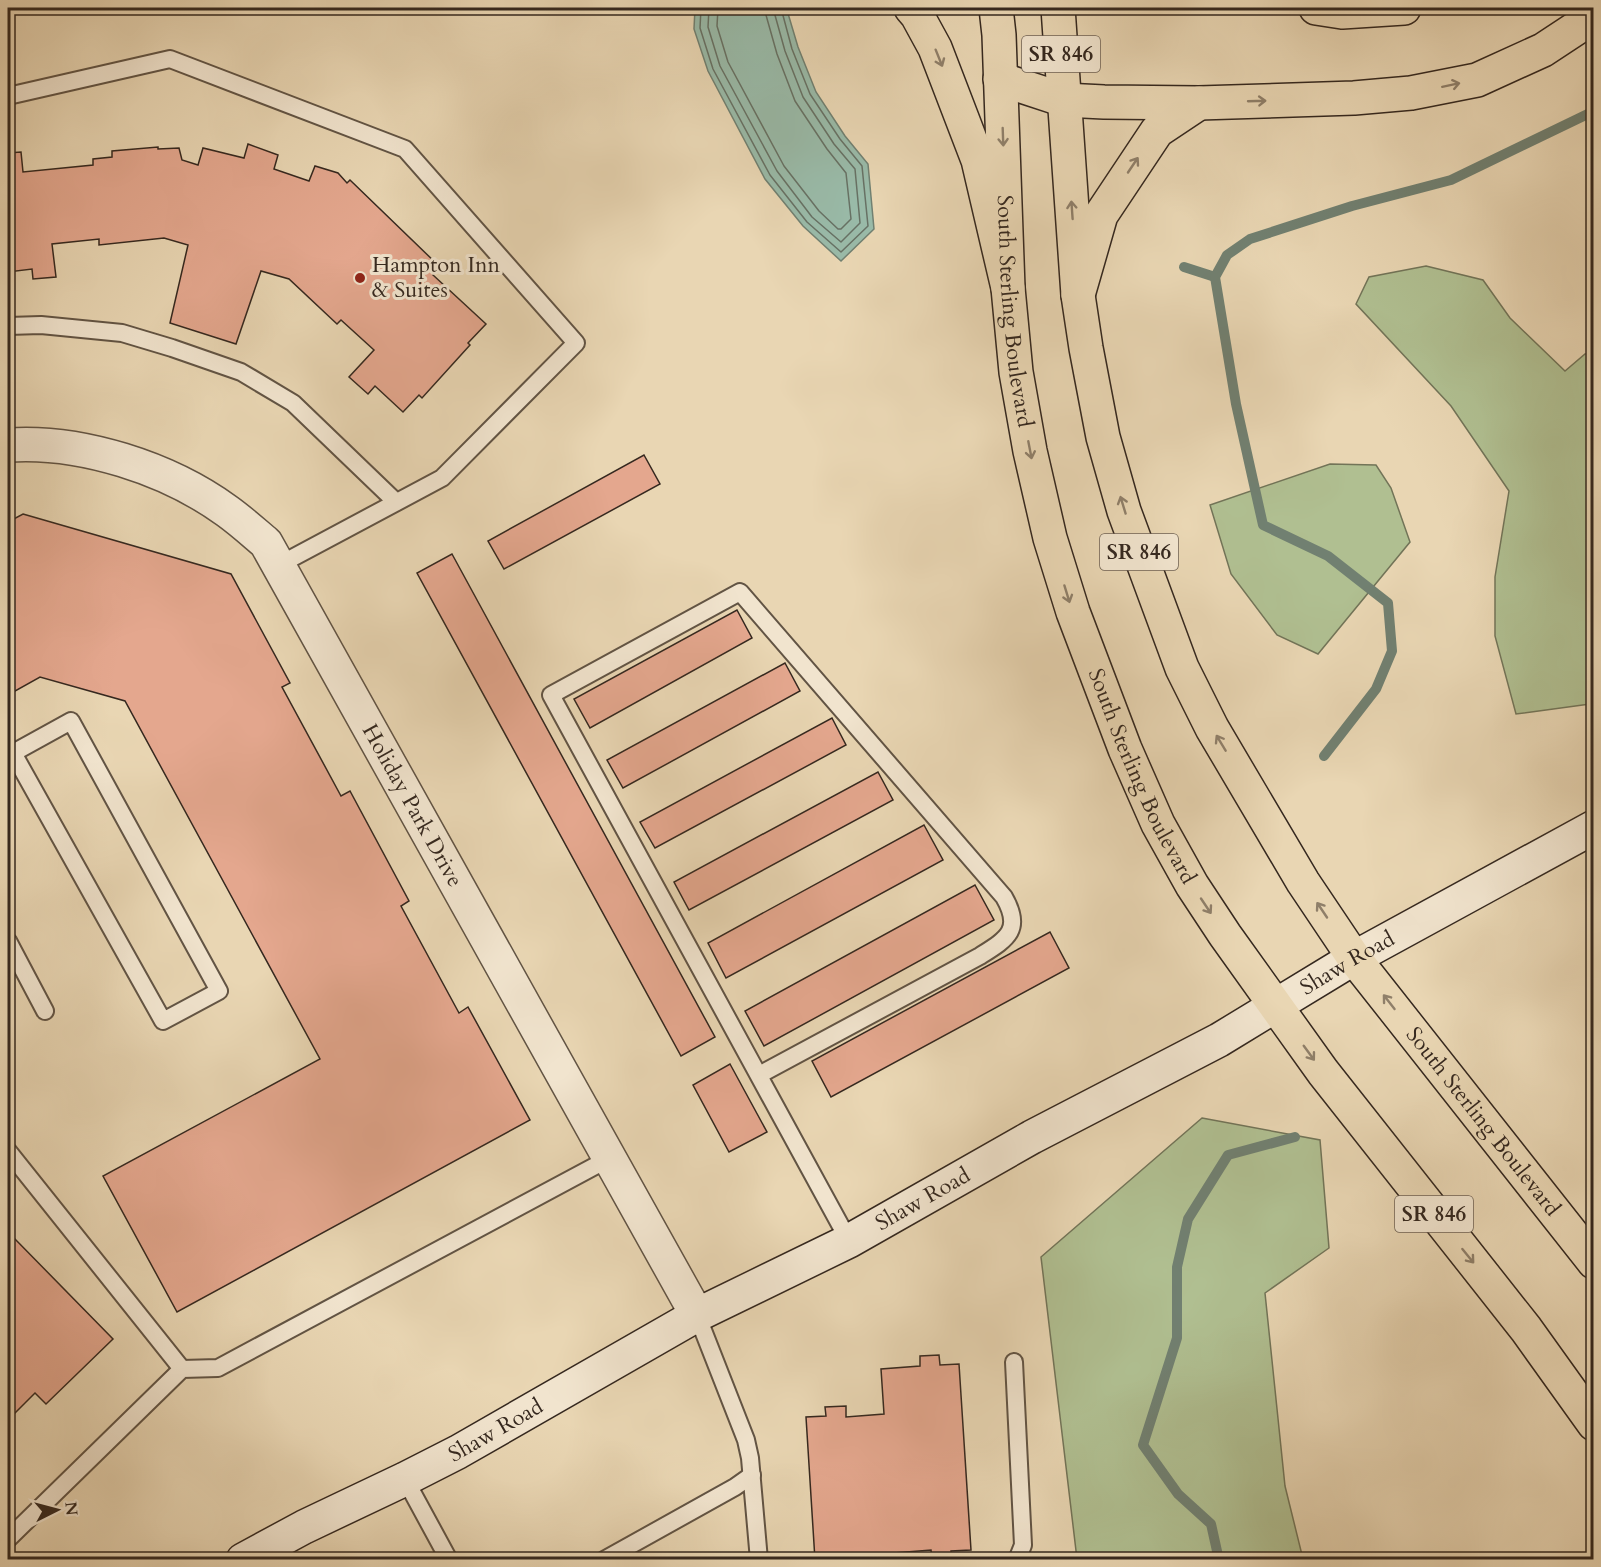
<svg xmlns="http://www.w3.org/2000/svg" width="1601" height="1567" font-family="Cardo,serif">
<rect width="100%" height="100%" fill="#e9d6b3"/>
<filter id="stains"><feTurbulence type="fractalNoise" baseFrequency=".00333" numOctaves="4"/><feColorMatrix values="0 0 0 0 .2 0 0 0 0 .09 0 0 0 0 .02 0 0 0 .5 -.17"/></filter>
<radialGradient id="worn" r=".72"><stop offset=".6" stop-color="#630" stop-opacity="0"/><stop offset="1" stop-color="#630" stop-opacity=".3"/></radialGradient>
<g fill="#b0bf91" stroke="#727458" stroke-width="1.5">
<path d="M1426,266L1483,280L1510,318L1565,371L1585,354L1593,353L1594,702L1590,704L1516,714L1495,636V577L1509,491L1451,406L1356,304L1369,277Z"/>
<path d="M1330,464L1376,465L1391,488L1410,542L1318,654L1277,635L1231,574L1210,505Z"/>
<path d="M1202,1118L1320,1140L1329,1248L1265,1293L1285,1486L1303,1559H1077L1041,1257Z"/>
</g>
<path fill="#99baa8" stroke="#718071" stroke-width="1.5" d="M695,8H783L787,10L798,47L816,92L845,136L868,164L874,229L841,261L803,226L765,179L708,71L694,29Z"/>
<g fill="none" stroke-linecap="round" stroke-linejoin="round">
<g stroke="#677164" stroke-width="1.5">
<path d="M701,8L700,28L713,69L770,175L807,222L841,252L868,226L862,166L840,139L810,94L792,49L781,8"/>
<path d="M709,8L708,27L720,66L777,171L812,217L841,242L860,223L855,169L834,144L803,97L785,51L773,8"/>
<path d="M718,8L717,26L728,62L784,166L819,211L838,229H841L851,219L846,173L827,149L795,101L777,54L764,8"/>
</g>
<g stroke="#718071" stroke-width="10">
<path d="M1184,267L1215,277"/>
<path d="M1324,756L1376,689L1392,651L1388,603L1328,556L1263,525L1236,404L1215,277L1227,255L1250,239L1352,206L1451,180L1594,111"/>
<path d="M1219,1560L1211,1524L1178,1494L1143,1445L1177,1338V1267L1188,1219L1228,1155L1295,1137"/>
</g>
</g>
<g fill="#e4a78e" stroke="#35281f" stroke-width="1.5">
<path d="M248,144L278,155L274,169L309,181L315,166L338,173L347,183L350,180L440,267L433,275L486,324L468,343L470,345L422,398L419,395L403,412L375,386L368,394L349,377L374,350L341,320L337,324L289,279L261,271L236,344L170,323L188,245L164,238L99,245V239L52,244L56,277L33,279L32,269L8,272V153L21,152L23,172L93,165V159L112,157V151L158,147V149L179,148L182,160L198,165L203,148L244,158Z"/>
<path d="M644,455L660,484L504,569L488,541Z"/>
<path d="M23,514L231,574L290,683L282,687L341,796L350,791L409,901L401,906L459,1013L468,1007L530,1120L177,1312L103,1176L320,1059L125,701L40,677L8,695V522Z"/>
<path d="M452,554L715,1037L681,1056L417,573Z"/>
<path d="M737,610L752,638L590,728L574,699Z"/>
<path d="M785,663L800,691L623,788L607,760Z"/>
<path d="M832,718L846,745L655,848L640,822Z"/>
<path d="M878,772L893,800L689,910L674,882Z"/>
<path d="M924,825L943,860L726,978L708,943Z"/>
<path d="M975,885L994,920L764,1046L745,1011Z"/>
<path d="M1050,932L1069,968L831,1097L812,1061Z"/>
<path d="M730,1064L767,1132L729,1152L693,1085Z"/>
<path d="M14,1238L113,1339L46,1404L35,1393L8,1420V1244Z"/>
<path d="M939,1355L940,1365L959,1364L971,1550L951,1551V1558L932,1559L931,1550L894,1553L895,1560H815L806,1417L826,1416L825,1407L846,1406V1417L884,1414L881,1369L920,1366V1356Z"/>
</g>
<g fill="none" stroke-linecap="round" stroke-linejoin="round">
<g stroke="#625444" stroke-width="20">
<g id="lane">
<path d="M8,96L170,59L405,149L576,343L442,478L279,565"/>
<path d="M8,326L41,325L122,333L172,348L241,372L293,403L396,502"/>
<path d="M8,756L13,753L71,721L219,991L163,1021L13,753"/>
<path d="M8,941L45,1011"/>
<path d="M759,1075L980,956C1007,939 1023,930 1004,897L740,592L551,695L849,1241"/>
<path d="M8,1151L182,1369"/>
<path d="M697,1315L746,1440L750,1458L759,1560"/>
<path d="M1014,1362L1023,1545L1017,1560"/>
<path d="M405,1479L449,1560"/>
<path d="M8,1539L182,1369L218,1368L610,1158"/>
<path d="M604,1560L735,1487L752,1475"/>
</g>
</g>
<g stroke="#625444" stroke-width="36">
<g id="street">
<path id="s1" d="M8,445C81,440 168,468 227,511C241,521 253,532 266,543L697,1315"/>
</g>
</g>
<g stroke="#35281f" stroke-width="36">
<g id="secondary">
<path id="s2" d="M243,1560L304,1527L405,1479L458,1452L697,1315L849,1241L1032,1137L1219,1040L1354,958L1594,827"/>
</g>
</g>
<g stroke="#35281f" stroke-width="36">
<g id="primary">
<path id="s3" d="M996,8L999,35L1008,288L1016,372L1030,451L1050,538L1073,612L1125,749L1158,824L1192,885L1225,935L1323,1072L1526,1329L1594,1424"/>
<path id="s4" d="M1058,8L1078,295L1086,348L1103,437L1124,511L1182,668L1212,728L1303,882L1354,958L1594,1262"/>
</g>
</g>
<g stroke="#35281f" stroke-width="36">
<g id="highway">
<path d="M911,8L917,15L935,48L978,160L1008,288"/>
<path d="M1316,8L1342,12L1404,8"/>
<path d="M1000,79L1064,100L1104,102L1199,103L1354,98L1411,93L1477,80L1543,50L1584,23L1594,11"/>
<path d="M1078,295L1101,215L1157,131L1199,103"/>
</g>
</g>
<use href="#lane" stroke="#f1e4ce" stroke-width="16"/>
<use href="#street" stroke="#f1e4ce" stroke-width="33"/>
<use href="#secondary" stroke="#f1e4ce" stroke-width="33"/>
<use href="#primary" stroke="#e9d6b3" stroke-width="33"/>
<use href="#highway" stroke="#e9d6b3" stroke-width="33"/>
</g>
<defs><path id="oneway-shaft" d="M-6 0H5M1.5-3L5.5 0L1.5 3" fill="none" stroke-width="1.6" stroke-linecap="round" stroke-linejoin="round" transform="scale(1.5)"/></defs>
<g stroke="#8f7f69">
<use href="#oneway-shaft" transform="translate(939 58) rotate(68)"/>
<use href="#oneway-shaft" transform="translate(1451 85) rotate(-12)"/>
<use href="#oneway-shaft" transform="translate(1257 101) rotate(-2)"/>
<use href="#oneway-shaft" transform="translate(1003 137) rotate(88)"/>
<use href="#oneway-shaft" transform="translate(1133 165) rotate(-56)"/>
<use href="#oneway-shaft" transform="translate(1072 210) rotate(-94)"/>
<use href="#oneway-shaft" transform="translate(1030 450) rotate(79)"/>
<use href="#oneway-shaft" transform="translate(1123 505) rotate(-107)"/>
<use href="#oneway-shaft" transform="translate(1067 594) rotate(73)"/>
<use href="#oneway-shaft" transform="translate(1221 743) rotate(-121)"/>
<use href="#oneway-shaft" transform="translate(1206 906) rotate(56)"/>
<use href="#oneway-shaft" transform="translate(1322 910) rotate(-124)"/>
<use href="#oneway-shaft" transform="translate(1389 1002) rotate(-128)"/>
<use href="#oneway-shaft" transform="translate(1309 1053) rotate(54)"/>
<use href="#oneway-shaft" transform="translate(1468 1256) rotate(51)"/>
</g>
<circle fill="#8f2418" stroke="#f1e4ce" stroke-width="2" cx="360" cy="278" r="6"/>
<g text-anchor="middle" dominant-baseline="central" stroke-width="6" stroke-linejoin="round" paint-order="stroke">
<g fill="#f1e4ce" stroke="#6d6054" stroke-width="1.5">
<rect x="1022" y="36" width="78" height="36" rx="4.5"/>
<rect x="1100" y="534" width="78" height="36" rx="4.5"/>
<rect x="1395" y="1196" width="78" height="36" rx="4.5"/>
</g>
<g font-size="21" font-weight="bold" fill="#35281f">
<text x="1061" y="54">SR 846</text>
<text x="1139" y="552">SR 846</text>
<text x="1434" y="1214">SR 846</text>
</g>
<g font-size="22" fill="#35281f" stroke="#f1e4ce" text-anchor="start">
<text x="372" y="265">Hampton Inn<tspan x="372" dy="25">&amp; Suites</tspan></text>
</g>
<g font-size="22" fill="#35281f" stroke="#f1e4ce">
<text stroke="none"><textPath href="#s3" startOffset="304">South Sterling Boulevard</textPath></text>
<text stroke="none"><textPath href="#s3" startOffset="790">South Sterling Boulevard</textPath></text>
<text stroke="none"><textPath href="#s1" startOffset="584">Holiday Park Drive</textPath></text>
<text stroke="none"><textPath href="#s2" startOffset="1256">Shaw Road</textPath></text>
<text stroke="none"><textPath href="#s4" startOffset="1222">South Sterling Boulevard</textPath></text>
<text stroke="none"><textPath href="#s2" startOffset="770">Shaw Road</textPath></text>
<text stroke="none"><textPath href="#s2" startOffset="284">Shaw Road</textPath></text>
</g>
</g>
<rect width="1601" height="1567" fill="none" stroke="#e9d6b3" stroke-width="30"/>
<rect x="9" y="9" width="1583" height="1549" fill="none" stroke="#35281f" stroke-width="3"/>
<rect x="15" y="15" width="1571" height="1537" fill="none" stroke="#35281f" stroke-width="1.5"/>
<g transform="translate(57 1510) rotate(84)" stroke="#f1e4ce" stroke-width="4.5" paint-order="stroke">
<path d="M0-4.5L10 22L0 15L-10 22Z" fill="#35281f"/>
<text y="-9" font-size="16" font-weight="bold" text-anchor="middle" fill="#35281f">N</text>
</g>
<rect width="100%" height="100%" filter="url(#stains)"/>
<rect width="100%" height="100%" fill="url(#worn)"/>
</svg>
